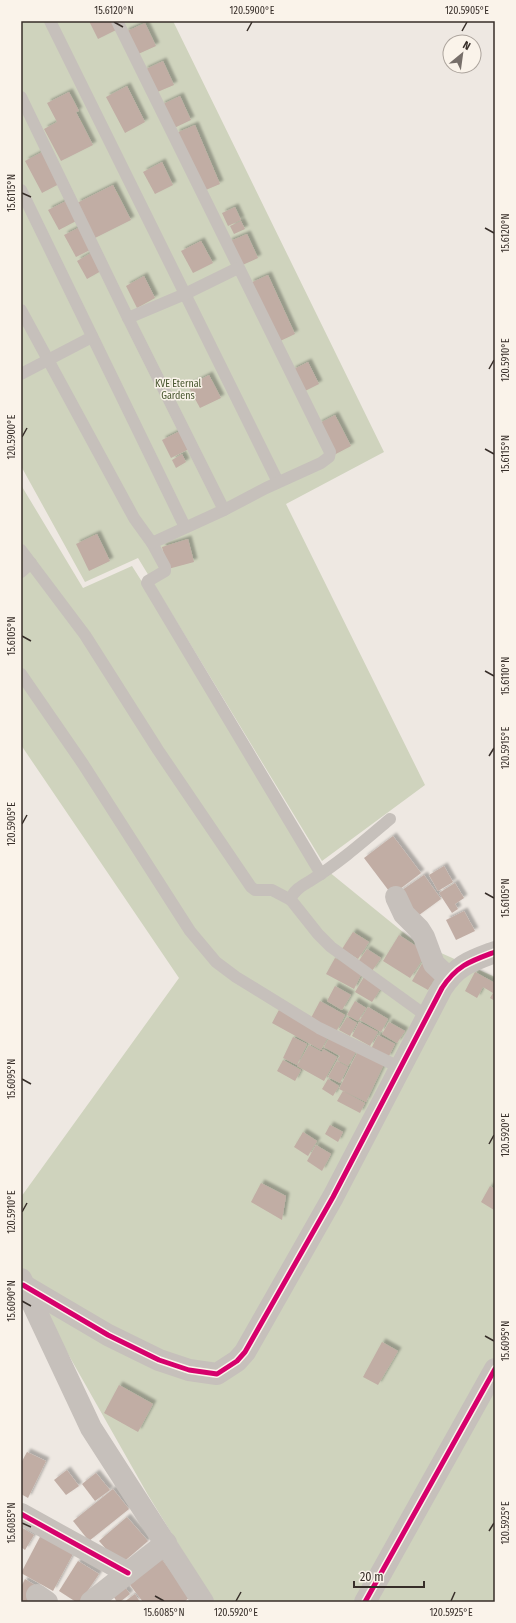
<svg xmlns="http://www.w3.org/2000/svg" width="516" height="1623" font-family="'Fira Sans Condensed',sans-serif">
<defs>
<filter id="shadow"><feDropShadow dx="3.5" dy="-3.5" stdDeviation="1" flood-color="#0004"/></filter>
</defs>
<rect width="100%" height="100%" fill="#eee8e2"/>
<g fill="#cfd3bd">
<path d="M21,21H173L384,452L286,504L425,785L322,861L138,558L85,582L21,466Z"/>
<path d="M21,485L83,588L132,566L323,867L414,941L495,977V1602H214L148,1495L21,1271V1197L179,978L21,745Z"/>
</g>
<g fill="#c1ada4" filter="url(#shadow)">
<path d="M89,21H114L118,29L98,39Z"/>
<path d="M145,23L156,46L136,55L125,32Z"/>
<path d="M163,61L174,85L155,93L144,70Z"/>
<path d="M127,86L145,122L125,133L106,97Z"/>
<path d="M69,92L79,111L76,112L93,145L61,161L44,129L57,122L47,103Z"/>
<path d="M180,96L191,120L172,129L161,105Z"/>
<path d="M195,125L220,184L201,192L176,133Z"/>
<path d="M42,152L59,184L42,193L25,161Z"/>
<path d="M162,162L173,185L155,194L143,172Z"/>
<path d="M113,185L131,220L95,238L77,203Z"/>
<path d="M66,201L76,221L59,230L48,210Z"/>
<path d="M235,207L241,220L228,226L222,213Z"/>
<path d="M241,221L245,229L234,234L230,226Z"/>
<path d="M80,227L92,249L76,257L64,235Z"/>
<path d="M247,234L258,258L238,267L228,242Z"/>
<path d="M201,241L213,263L193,273L181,251Z"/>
<path d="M91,253L101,271L87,279L77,261Z"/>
<path d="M268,275L295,334L276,343L250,283Z"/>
<path d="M144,276L155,298L137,308L126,286Z"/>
<path d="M308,362L319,384L303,392L292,370Z"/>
<path d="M209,375L221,398L200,408L188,386Z"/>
<path d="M335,415L351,446L334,455L318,424Z"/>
<path d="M180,431L189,449L171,458L162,440Z"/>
<path d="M182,454L186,462L176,468L172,460Z"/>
<path d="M97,534L110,561L89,571L76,544Z"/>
<path d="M188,539L194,562L168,569L162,547Z"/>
<path d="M393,836L421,873L392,895L364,858Z"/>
<path d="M444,866L453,882L438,891L429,875Z"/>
<path d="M424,875L441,899L415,918L398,893Z"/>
<path d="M455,883L464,898L455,904L458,909L452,913L439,893Z"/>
<path d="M464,911L475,931L456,940L446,920Z"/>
<path d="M353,932L369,942L358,959L342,949Z"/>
<path d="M399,935L427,953L410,978L383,961Z"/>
<path d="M367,949L381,958L372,971L358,962Z"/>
<path d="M335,958L362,973L354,989L326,974Z"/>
<path d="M423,962L439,971L428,990L412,981Z"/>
<path d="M475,972L495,983V1001L490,998L493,993L483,987L477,998L465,991Z"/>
<path d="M364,977L381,988L372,1002L355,992Z"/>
<path d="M335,986L351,995L342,1010L327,1001Z"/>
<path d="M320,1001L345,1015L336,1032L311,1018Z"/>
<path d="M355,1001L366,1008L358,1021L347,1015Z"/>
<path d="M368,1007L388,1019L381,1032L360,1020Z"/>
<path d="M280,1008L329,1035L321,1050L272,1023Z"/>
<path d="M347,1017L357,1023L350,1036L339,1030Z"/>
<path d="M359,1022L378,1032L370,1046L352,1036Z"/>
<path d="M389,1022L405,1031L397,1043L382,1034Z"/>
<path d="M378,1035L395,1044L388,1058L371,1049Z"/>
<path d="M330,1036L357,1050L348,1066L337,1060L340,1056L324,1047Z"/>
<path d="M293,1037L307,1044L297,1065L283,1058Z"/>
<path d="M309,1045L322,1052L323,1049L337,1057L324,1081L297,1066Z"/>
<path d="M359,1049L385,1062L366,1102L339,1089Z"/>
<path d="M283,1060L301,1070L295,1081L277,1071Z"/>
<path d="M337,1061L348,1067L340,1083L328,1077Z"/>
<path d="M328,1079L339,1086L333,1096L322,1089Z"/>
<path d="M343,1091L365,1103L360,1113L337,1101Z"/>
<path d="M330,1125L343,1132L338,1142L325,1134Z"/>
<path d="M303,1132L317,1141L308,1156L294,1147Z"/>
<path d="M316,1145L331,1154L322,1171L307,1161Z"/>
<path d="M261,1183L286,1196L282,1220L251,1202Z"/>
<path d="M490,1186L495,1189L494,1210L481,1202Z"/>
<path d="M382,1342L398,1351L378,1385L363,1377Z"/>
<path d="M119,1385L153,1404L138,1432L104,1413Z"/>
<path d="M27,1452L46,1461L28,1498L21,1494V1463Z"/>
<path d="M67,1470L79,1486L66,1495L54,1480Z"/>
<path d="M96,1473L110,1490L95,1501L82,1484Z"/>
<path d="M113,1489L129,1509L89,1541L73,1521Z"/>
<path d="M127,1517L148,1541L120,1565L99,1541Z"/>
<path d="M21,1527L34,1535L25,1550L21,1547Z"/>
<path d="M41,1535L74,1552L53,1591L21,1573Z"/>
<path d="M160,1557L190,1597L184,1602H143L127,1581Z"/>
<path d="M78,1561L99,1574L80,1602H76L59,1591Z"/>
<path d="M25,1579L38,1587L28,1602H21V1587Z"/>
<path d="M122,1583L130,1594L120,1602H117L110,1591Z"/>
<path d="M135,1594L140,1602H124Z"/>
</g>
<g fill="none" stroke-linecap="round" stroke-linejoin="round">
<g stroke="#c6c0bb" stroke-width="12">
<path d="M50,21L278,482"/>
<path d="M117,21L330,452L329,457L321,463L266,488L224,510L152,543L165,567V571L148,581L147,583L321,874"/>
<path d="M21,97L128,318L224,510"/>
<path d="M21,190L185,527"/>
<path d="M21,310L134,518L152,543"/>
<path d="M128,318L185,294L238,268"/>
<path d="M21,374L92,337"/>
<path d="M21,550L85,635L158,750L251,887L255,890H272L291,900"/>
<path d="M21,572L31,563"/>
<path d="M21,674L83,764L190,931L216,962L236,977L319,1028L401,1068"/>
<path d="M390,819C364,841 339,863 310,881C303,885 292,891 291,900L318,934L331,947L428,1017"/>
</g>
<g stroke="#c6c0bb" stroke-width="22">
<path d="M396,897L404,914L419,929L424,937L434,964L449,978"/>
<path d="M23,1285L108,1335L159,1360L189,1370L217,1374L237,1361L245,1352L333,1197L442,988C457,965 471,961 495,952"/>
<path d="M21,1514L128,1573"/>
<path d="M37,1595L47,1602"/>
<path d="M91,1602L166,1543"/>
<path d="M365,1602L495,1369"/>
</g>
<path stroke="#c6c0bb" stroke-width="22" d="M21,1279L91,1428L203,1602"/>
<g stroke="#faf3ea" stroke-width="8">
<g id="cycleway">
<path d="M23,1285L108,1335L159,1360L189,1370L217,1374L237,1361L245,1352L333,1197L442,988C457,965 471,961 495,952"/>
<path d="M21,1514L128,1573"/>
<path d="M365,1602L495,1369"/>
</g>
</g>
<use href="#cycleway" stroke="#d6006c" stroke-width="5"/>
</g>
<path fill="none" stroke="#372e29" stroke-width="1.5" d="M114,22L123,27M247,31L252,22M462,31L467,22M22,193L31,197M485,228L494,233M489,369L494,360M22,437L27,428M485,449L494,454M22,636L31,641M485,671L494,676M489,756L494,748M22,824L27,815M485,893L494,898M22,1079L31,1084M489,1144L494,1135M22,1212L27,1203M22,1301L31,1306M485,1336L494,1341M22,1523L31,1527M489,1531L494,1523M155,1596L164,1601M236,1601L241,1592M451,1601L455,1592"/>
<g text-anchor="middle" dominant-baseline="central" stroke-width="3" stroke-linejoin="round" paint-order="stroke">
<g font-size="10" fill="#46552d" stroke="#faf3ea">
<text x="178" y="384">KVE Eternal<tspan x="178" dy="12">Gardens</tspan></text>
</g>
</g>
<rect width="516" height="1623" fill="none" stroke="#faf3ea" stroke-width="44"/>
<g transform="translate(462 54) rotate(29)"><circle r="19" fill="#faf3ea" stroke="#aca49d"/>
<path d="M0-3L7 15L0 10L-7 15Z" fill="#776f6a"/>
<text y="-6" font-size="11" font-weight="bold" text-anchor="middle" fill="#372e29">N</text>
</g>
<path d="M354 1581v6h70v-6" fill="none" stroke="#372e29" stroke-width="2"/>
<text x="360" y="1581" font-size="12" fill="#372e29" stroke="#faf3ea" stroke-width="3" paint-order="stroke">20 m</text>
<rect x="22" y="22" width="472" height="1579" fill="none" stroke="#372e29" stroke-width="1.5"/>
<g font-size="10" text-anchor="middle" fill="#372e29">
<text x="114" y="14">15.6120°N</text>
<text x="252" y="14">120.5900°E</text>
<text x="467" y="14">120.5905°E</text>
<text transform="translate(11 193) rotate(-90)" y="4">15.6115°N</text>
<text transform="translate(505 233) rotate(-90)" y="4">15.6120°N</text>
<text transform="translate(505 360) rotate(-90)" y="4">120.5910°E</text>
<text transform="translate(11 437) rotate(-90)" y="4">120.5900°E</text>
<text transform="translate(505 454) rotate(-90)" y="4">15.6115°N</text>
<text transform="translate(11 636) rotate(-90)" y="4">15.6105°N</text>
<text transform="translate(505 676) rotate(-90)" y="4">15.6110°N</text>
<text transform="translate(505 748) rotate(-90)" y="4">120.5915°E</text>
<text transform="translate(11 824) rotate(-90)" y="4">120.5905°E</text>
<text transform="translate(505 898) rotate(-90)" y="4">15.6105°N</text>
<text transform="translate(11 1079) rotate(-90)" y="4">15.6095°N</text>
<text transform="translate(505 1135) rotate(-90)" y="4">120.5920°E</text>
<text transform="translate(11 1212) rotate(-90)" y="4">120.5910°E</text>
<text transform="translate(11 1301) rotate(-90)" y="4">15.6090°N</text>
<text transform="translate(505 1341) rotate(-90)" y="4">15.6095°N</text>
<text transform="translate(11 1523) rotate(-90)" y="4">15.6085°N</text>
<text transform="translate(505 1523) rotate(-90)" y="4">120.5925°E</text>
<text x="164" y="1616">15.6085°N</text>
<text x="236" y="1616">120.5920°E</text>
<text x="451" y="1616">120.5925°E</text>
</g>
</svg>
